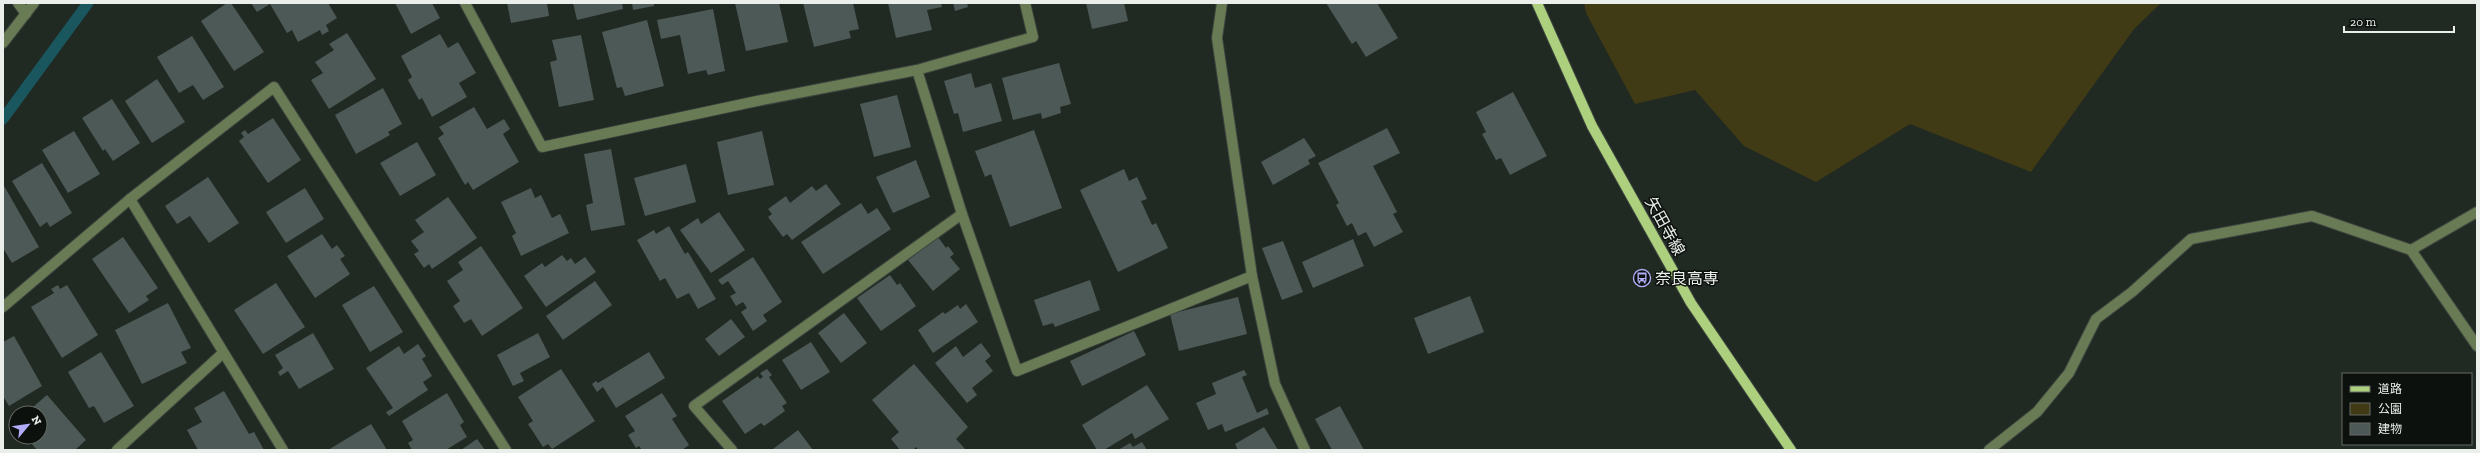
<svg xmlns="http://www.w3.org/2000/svg" width="2480" height="453" font-family="'Zilla Slab','Noto Sans JP',serif">
<rect width="100%" height="100%" fill="#212923"/>
<path fill="#403b15" d="M1584,3H2161L2134,29L2031,172L1910,124L1816,182L1744,146L1695,90L1635,104L1586,13Z"/>
<g fill="none" stroke-linecap="round" stroke-linejoin="round">
<path stroke="#1a565e" stroke-width="11" d="M3,119L88,3"/>
</g>
<g fill="#4c5956">
<path d="M227,3H231L264,52L234,71L201,21Z"/>
<path d="M251,3H328L337,18L326,25L329,31L322,35L320,30L298,42L292,30L287,33L270,4L257,12Z"/>
<path d="M395,3H432L440,18L411,34Z"/>
<path d="M507,3H547L549,16L511,23Z"/>
<path d="M573,3H622L623,9L577,20Z"/>
<path d="M632,3H654V6L633,10Z"/>
<path d="M735,3H779L788,42L746,51Z"/>
<path d="M803,3H853L859,29L849,31L851,38L814,47Z"/>
<path d="M888,3H941L942,7L927,10L932,30L896,38Z"/>
<path d="M953,3H967L968,7L955,11Z"/>
<path d="M1086,3H1124L1128,21L1092,29Z"/>
<path d="M1326,3H1377L1398,38L1366,57L1356,41L1352,44Z"/>
<path d="M713,9L725,71L708,75L706,70L688,74L680,35L661,39L657,20Z"/>
<path d="M647,20L664,86L625,96L622,87L617,88L602,32Z"/>
<path d="M347,33L376,79L329,109L311,80L323,73L315,62L334,50L329,44Z"/>
<path d="M440,34L448,48L458,42L476,73L459,83L467,97L432,117L422,98L419,100L408,80L412,77L401,56Z"/>
<path d="M581,35L594,100L559,107L550,62L557,60L552,40Z"/>
<path d="M192,36L224,87L203,100L193,85L179,93L157,57Z"/>
<path d="M1059,63L1071,104L1060,107L1061,113L1042,119L1041,113L1013,120L1002,78Z"/>
<path d="M971,73L975,88L991,83L1002,121L963,132L958,113L954,114L944,81Z"/>
<path d="M157,79L185,122L152,143L125,101Z"/>
<path d="M383,88L402,124L388,132L390,135L356,154L335,115Z"/>
<path d="M1513,92L1547,156L1510,175L1501,158L1496,160L1482,134L1486,132L1476,112Z"/>
<path d="M897,95L911,147L874,157L860,104Z"/>
<path d="M112,99L140,143L113,161L105,149L103,151L82,118Z"/>
<path d="M474,107L487,129L504,119L510,129L503,134L519,162L473,190L468,182L465,185L438,138L444,134L439,127Z"/>
<path d="M273,118L301,160L268,183L239,141L244,137L241,133L245,130L248,134Z"/>
<path d="M1387,128L1400,153L1373,166L1397,212L1393,214L1403,232L1374,247L1366,232L1358,236L1352,223L1347,226L1336,205L1339,203L1318,163Z"/>
<path d="M1034,130L1062,208L1010,227L991,174L985,177L975,151Z"/>
<path d="M74,131L100,174L68,193L42,150Z"/>
<path d="M762,131L774,185L728,195L717,142Z"/>
<path d="M1304,138L1316,156L1308,160L1310,164L1273,185L1261,162Z"/>
<path d="M417,142L436,175L400,196L380,163Z"/>
<path d="M611,149L625,225L591,231L586,205L593,203L584,154Z"/>
<path d="M916,160L930,197L893,213L876,177Z"/>
<path d="M42,163L72,213L50,227L47,222L40,227L12,181Z"/>
<path d="M686,164L696,202L645,216L634,178Z"/>
<path d="M1124,169L1129,181L1137,177L1147,199L1141,201L1152,225L1156,223L1168,248L1118,272L1080,190Z"/>
<path d="M208,177L239,223L209,243L190,216L177,224L165,206Z"/>
<path d="M3,184L39,247L12,263L3,248Z"/>
<path d="M826,184L841,204L792,240L787,234L783,237L768,217L772,214L768,209L786,196L790,203L812,186L816,191Z"/>
<path d="M305,188L324,219L286,243L266,212Z"/>
<path d="M531,188L535,198L541,195L552,218L560,214L569,233L521,256L512,236L516,233L501,202Z"/>
<path d="M448,197L477,238L432,269L429,264L424,268L414,254L419,251L411,241L424,232L415,220Z"/>
<path d="M861,203L868,214L877,208L891,229L823,274L801,242Z"/>
<path d="M719,212L745,250L711,273L680,230L698,218L701,224Z"/>
<path d="M669,226L685,254L688,252L716,299L698,309L689,293L677,299L665,278L660,281L637,240L654,230L656,234Z"/>
<path d="M322,234L332,249L337,245L345,256L340,259L350,274L315,298L287,256Z"/>
<path d="M123,237L158,288L146,296L149,300L129,313L92,259Z"/>
<path d="M938,237L946,248L948,246L954,254L950,257L960,269L933,291L908,260Z"/>
<path d="M1353,239L1364,266L1313,288L1302,262Z"/>
<path d="M1283,241L1303,292L1282,300L1262,248Z"/>
<path d="M481,246L523,308L482,336L471,319L464,323L453,306L460,301L447,281L463,270L458,262Z"/>
<path d="M562,255L567,261L571,258L575,264L585,257L596,272L546,307L524,276L542,263L545,267Z"/>
<path d="M753,257L782,302L763,315L767,321L753,331L741,312L747,308L743,302L736,306L730,296L736,293L728,281L722,285L718,280Z"/>
<path d="M890,275L897,285L900,283L916,306L881,331L857,298Z"/>
<path d="M1090,280L1100,310L1055,327L1053,323L1043,326L1034,300Z"/>
<path d="M595,281L612,305L563,340L546,316Z"/>
<path d="M276,283L305,327L263,354L234,310Z"/>
<path d="M58,285L60,289L67,285L98,335L62,358L31,307L54,293L51,289Z"/>
<path d="M374,286L403,332L370,352L342,305Z"/>
<path d="M1470,296L1484,332L1428,354L1414,318Z"/>
<path d="M1238,297L1247,334L1179,351L1170,314Z"/>
<path d="M168,303L191,348L181,352L187,363L142,384L115,330Z"/>
<path d="M966,304L978,322L933,353L918,330L943,312L945,314L958,305L960,309Z"/>
<path d="M844,313L867,343L841,363L818,333Z"/>
<path d="M731,319L745,337L719,356L705,339Z"/>
<path d="M1134,331L1146,355L1082,386L1070,361Z"/>
<path d="M313,333L334,369L299,389L288,371L280,376L278,372L283,368L275,355Z"/>
<path d="M538,333L550,357L520,373L524,381L513,386L497,355Z"/>
<path d="M14,336L42,386L9,406L3,396V342Z"/>
<path d="M811,342L830,372L801,390L782,360Z"/>
<path d="M981,343L991,356L985,361L993,371L972,388L977,395L967,403L935,363L956,346L963,357Z"/>
<path d="M418,344L426,356L422,359L432,376L423,382L428,390L389,416L386,412L393,408L366,368L399,346L404,354Z"/>
<path d="M101,352L134,406L104,423L94,406L89,408L68,372Z"/>
<path d="M649,352L665,378L616,408L603,387L597,392L592,384L596,381L598,383Z"/>
<path d="M914,364L968,427L956,439L966,450H918L916,447L913,450H900L891,439L899,432L872,400Z"/>
<path d="M561,369L595,421L552,449L548,444L543,447L528,424L533,421L518,397Z"/>
<path d="M767,369L772,375L769,377L787,403L782,406L785,411L764,426L761,423L745,434L722,401L758,376L760,379L763,377L760,373Z"/>
<path d="M1244,370L1247,375L1242,377L1257,413L1267,408L1269,414L1225,432L1222,424L1208,430L1196,403L1216,394L1212,383Z"/>
<path d="M1147,385L1169,419L1135,439L1132,433L1104,450H1097L1082,425Z"/>
<path d="M224,391L249,434L254,432L264,450H198L187,430L202,422L194,408Z"/>
<path d="M447,393L464,422L460,425L467,437L446,450H412L408,443L413,440L402,421Z"/>
<path d="M662,393L677,416L672,419L689,445L682,450H642L639,446L636,448L628,435L635,431L625,416Z"/>
<path d="M47,395L86,440L75,450H37L26,437H40V413H26Z"/>
<path d="M1340,406L1364,450H1332L1315,419Z"/>
<path d="M371,424L387,450H328Z"/>
<path d="M1264,427L1278,450H1238L1235,444Z"/>
<path d="M798,430L813,450H774L773,449Z"/>
<path d="M477,439L485,450H461Z"/>
<path d="M1142,442L1147,450H1118L1130,443L1133,447Z"/>
</g>
<g fill="none" stroke-linecap="round" stroke-linejoin="round">
<g stroke="#3d453f" stroke-width="12">
<g id="minor">
<path d="M18,3L26,14"/>
<path d="M465,3L542,147L757,101L917,70L1033,37L1025,3"/>
<path d="M1222,3L1217,38L1252,276L1275,384L1305,450"/>
<path d="M3,43L34,3"/>
<path d="M917,70L962,214L1017,371L1252,276"/>
<path d="M130,199L283,450"/>
<path d="M2477,212L2411,250L2477,346"/>
<path d="M3,307L130,199L274,87L506,450"/>
<path d="M117,450L223,353"/>
<path d="M732,450L694,406L962,214"/>
<path d="M1989,450L2037,412L2069,373L2096,319L2132,292L2191,239L2312,216L2411,250"/>
</g>
</g>
<g stroke="#3d453f" stroke-width="12">
<path id="major" d="M1537,3L1592,126L1691,303L1791,450"/>
</g>
<use href="#minor" stroke="#697b54" stroke-width="10"/>
<use href="#major" stroke="#acd07d" stroke-width="10"/>
</g>
<defs>
<g id="bus-ring" transform="scale(0.9)"><circle r="9.5" fill="#0d110e" stroke="#b1adfa" stroke-width="1.5"/><path d="M-5-6H5V4H4V6H2V4H-2V6H-4V4H-5ZM-3.5-4V0h7V-4ZM-3.5 1.2v1.5H-2V1.2ZM2 1.2v1.5H3.5V1.2Z" fill="#b1adfa"/></g>
</defs>
<g fill-rule="evenodd">
<use href="#bus-ring" x="1642" y="278"/>
</g>
<g text-anchor="middle" dominant-baseline="central" stroke-width="3" stroke-linejoin="round" paint-order="stroke">
<g font-size="16" fill="#eaefeb" stroke="#0d110e">
<text transform="translate(1665 226) rotate(61)">矢田寺線</text>
</g>
<g font-size="16" fill="#eaefeb" stroke="#0d110e" text-anchor="start">
<text x="1655" y="278">奈良高専</text>
</g>
</g>
<rect width="2480" height="453" fill="none" stroke="#eaefeb" stroke-width="8"/>
<rect x="2342" y="373" width="130" height="72" fill="#0d110e" stroke="#656a66"/>
<rect x="2350" y="386" width="20" height="6" fill="#acd07d" stroke="#656a66"/>
<text x="2378" y="393" font-size="12" fill="#eaefeb">道路</text>
<rect x="2350" y="403" width="20" height="12" fill="#403b15" stroke="#656a66"/>
<text x="2378" y="413" font-size="12" fill="#eaefeb">公園</text>
<rect x="2350" y="423" width="20" height="12" fill="#4c5956" stroke="#656a66"/>
<text x="2378" y="433" font-size="12" fill="#eaefeb">建物</text>
<g transform="translate(28 425) rotate(61)"><circle r="19" fill="#0d110e" stroke="#656a66"/>
<path d="M0-3L7 15L0 10L-7 15Z" fill="#b1adfa"/>
<text y="-6" font-size="11" font-weight="bold" text-anchor="middle" fill="#eaefeb">N</text>
</g>
<path d="M2344 26v6h110v-6" fill="none" stroke="#eaefeb" stroke-width="2"/>
<text x="2350" y="26" font-size="12" fill="#eaefeb" stroke="#0d110e" stroke-width="3" paint-order="stroke">20 m</text>
</svg>
